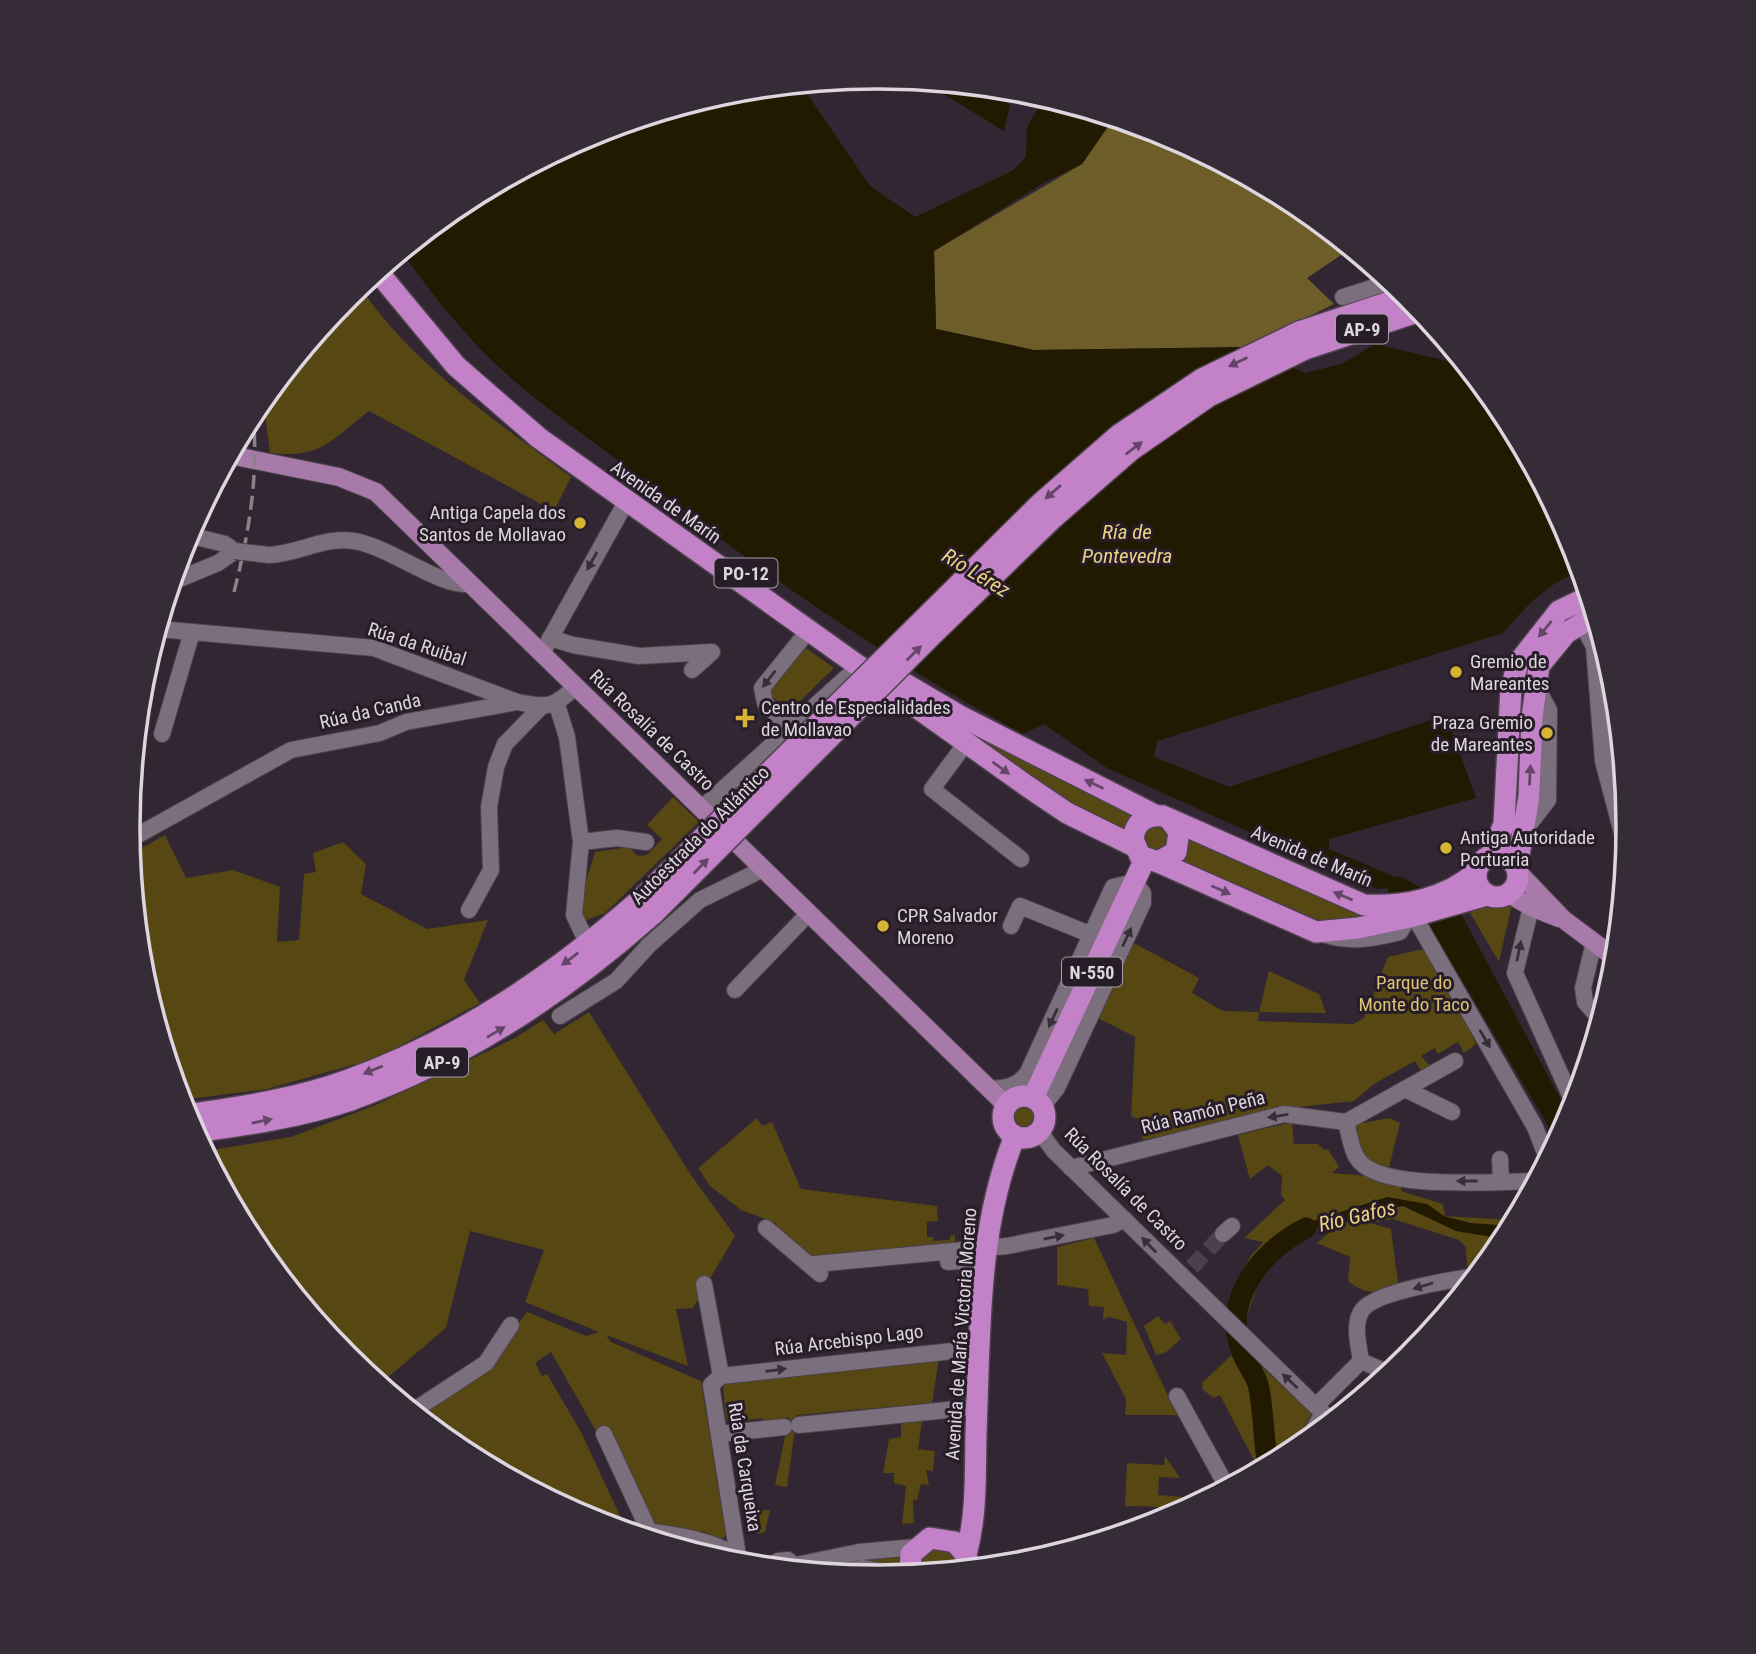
<svg xmlns="http://www.w3.org/2000/svg" width="1756" height="1654" font-family="'Roboto Condensed',sans-serif">
<rect width="100%" height="100%" fill="#312632"/>
<g fill="#564713">
<path d="M360,287C414,366 495,420 571,477L554,511L369,411C331,440 321,459 270,453L263,399L348,296Z"/>
<path d="M802,645L834,668L791,710L773,698L770,691Z"/>
<path d="M910,691L1141,810L1124,835L1039,785Z"/>
<path d="M673,797L699,822L605,913L582,922L578,907L595,852L629,847L638,856L647,855L662,839L647,825Z"/>
<circle cx="1156" cy="838" r="12"/>
<path d="M165,835L186,878L233,870L280,887L277,942L299,940L304,874L316,872L313,853L343,842L366,864L361,894L427,929L488,920L464,980L480,1003L377,1058L267,1089L181,1100L142,973L131,854Z"/>
<path d="M1189,836L1386,913L1354,921L1311,919L1177,861Z"/>
<path d="M1501,903L1512,904L1499,962L1469,911Z"/>
<path d="M1132,942L1199,978L1192,993L1223,1011L1259,1012L1269,971L1319,994L1326,1013L1259,1012L1258,1021L1353,1024L1364,1018L1388,957L1432,947L1476,1044L1464,1053L1458,1042L1438,1054L1435,1048L1421,1056L1433,1069L1423,1074L1415,1061L1374,1084L1354,1101L1280,1109L1143,1140L1138,1119L1131,1116L1135,1037L1098,1018Z"/>
<path d="M589,1012L691,1175L735,1236L693,1308L676,1309L688,1366L606,1335L611,1342L701,1381L726,1536L720,1540L703,1531L701,1536L650,1526L551,1352L535,1363L542,1376L547,1374L581,1432L621,1518L585,1517L461,1450L417,1414L483,1370L527,1312L586,1336L599,1332L525,1302L544,1250L470,1231L446,1328L380,1384L347,1357L254,1243L205,1151L291,1137L376,1105L513,1039L543,1020L554,1034Z"/>
<circle cx="1024" cy="1117" r="11"/>
<path d="M757,1118L762,1126L772,1122L801,1189L937,1206L938,1221L927,1222V1237H933V1241L950,1240V1236L955,1235V1244L807,1259L775,1231L776,1223L741,1210L710,1186L698,1168Z"/>
<path d="M1390,1118L1400,1123L1388,1172L1359,1155L1352,1125Z"/>
<path d="M1292,1122L1294,1144H1318L1324,1150L1328,1149L1339,1167L1332,1173L1403,1179L1401,1191L1443,1204L1445,1216L1514,1220C1501,1244 1496,1261 1467,1267L1466,1247L1459,1240L1393,1219L1370,1223L1391,1229L1399,1290C1378,1293 1365,1295 1348,1281L1350,1257L1317,1243L1333,1229C1308,1224 1276,1248 1264,1270C1256,1284 1252,1303 1246,1318L1229,1298L1250,1257L1263,1242L1244,1238L1285,1200L1281,1195L1282,1176L1268,1165L1250,1179L1238,1135Z"/>
<path d="M1094,1238L1177,1415H1125L1126,1399L1102,1353L1126,1355L1127,1322L1109,1317L1103,1319L1104,1307L1089,1306L1088,1289L1057,1285V1247Z"/>
<path d="M1158,1316L1165,1324L1170,1321L1181,1339L1165,1353L1156,1355L1144,1326Z"/>
<path d="M1236,1351H1241L1258,1384L1268,1465L1259,1470L1220,1395L1214,1398L1203,1390L1202,1383Z"/>
<path d="M939,1357L932,1403L797,1415L787,1487L775,1485L789,1417L764,1422L762,1418L732,1422L726,1419L723,1387L728,1380Z"/>
<path d="M1251,1357L1312,1413L1292,1449L1293,1451L1278,1460L1272,1442L1267,1386Z"/>
<path d="M922,1421L918,1449L935,1451L933,1471L926,1470L929,1485L921,1484L917,1500H913L914,1523L902,1524L906,1486L894,1483V1473H883L889,1439L901,1437V1422Z"/>
<path d="M1165,1456L1180,1478L1159,1477L1158,1495L1194,1498L1197,1503L1160,1521L1161,1507L1125,1506L1127,1463L1164,1465Z"/>
<path d="M760,1510H770L765,1532L757,1534Z"/>
<path d="M927,1549H952L960,1569L921,1573L920,1561Z"/>
<path d="M905,1552L902,1573L854,1561Z"/>
</g>
<path fill="#6d5d29" d="M1118,120L1165,134L1295,204L1350,249L1307,278L1334,304L1247,347L1034,350L936,329L934,251L1082,164L1109,125Z"/>
<g fill="#211900">
<path d="M924,82L992,88L1010,105L1004,131Z"/>
<path d="M801,85L870,186L915,217L1012,171L1026,157L1027,128L1044,97L1118,120L1109,125L1082,164L1045,182L934,251L936,329L1034,350L1247,347L1305,373L1342,364L1375,344L1464,365L1502,411L1571,540L1581,573C1551,578 1522,611 1503,633L1157,741L1154,757L1229,787L1446,715L1476,798L1329,839V849L1414,885L1377,889L1107,768L1044,724L1023,734C883,658 752,566 627,467C589,438 549,411 513,380C470,342 435,299 402,252L462,203L591,134L732,91Z"/>
<path d="M1460,912L1569,1115L1555,1144L1546,1122L1428,923Z"/>
<path d="M1387,1197L1427,1204L1444,1216L1470,1223L1511,1226L1504,1239L1456,1231L1403,1206L1381,1209L1358,1219L1319,1227L1281,1241L1310,1222Z"/>
</g>
<g fill="none" stroke-linecap="round" stroke-linejoin="round">
<g stroke="#211900" stroke-width="21">
<path d="M1398,887L1433,906"/>
<path d="M1268,1465C1263,1439 1264,1410 1258,1384C1254,1372 1245,1362 1241,1350C1222,1298 1263,1250 1306,1228"/>
</g>
<path stroke="#4b404c" stroke-width="16" stroke-dasharray="16 8" stroke-linecap="butt" d="M1192,1267L1223,1234"/>
<g stroke="#4c434c" stroke-width="18">
<g id="minor">
<path d="M1343,297L1390,282"/>
<path d="M269,555C298,554 325,536 354,541C391,547 438,587 470,584"/>
<path d="M172,582L218,563L235,551L225,544L188,535"/>
<path d="M1582,623L1594,647L1603,761L1626,848"/>
<path d="M158,629L374,648L517,702C548,708 553,708 575,687"/>
<path d="M550,638L573,645L639,656L712,652L692,670"/>
<path d="M546,646L626,502"/>
<path d="M557,705L567,737L581,842L617,838L646,842"/>
<path d="M791,728L765,703L762,688L808,631"/>
<path d="M162,734L192,632"/>
<path d="M966,743L932,789L1021,859"/>
<path d="M701,809L858,667"/>
<path d="M1524,831L1548,800L1549,710L1536,686"/>
<path d="M129,840L291,750L380,733L406,722L517,702"/>
<path d="M581,842L574,915L583,934"/>
<path d="M1531,907L1515,973L1574,1104"/>
<path d="M469,910L491,870L489,807L496,767L505,744L541,707"/>
<path d="M1414,916L1535,1127L1547,1158"/>
<path d="M1011,926L1020,906L1092,935"/>
<path d="M1322,934C1350,943 1372,939 1400,932L1409,917"/>
<path d="M1594,942L1583,988L1585,1002L1600,1019"/>
<path d="M735,990L809,913"/>
<path d="M560,1016L616,981L649,945L700,900L763,869"/>
<path d="M990,1089C1006,1088 1016,1087 1027,1074L1113,887L1134,882L1143,893V903L1057,1088L1042,1107"/>
<path d="M1405,1089L1452,1112"/>
<path d="M1346,1122C1349,1133 1351,1149 1357,1158C1377,1192 1498,1181 1535,1181"/>
<path d="M1346,1122L1455,1061"/>
<path d="M1039,1131L1054,1151L1331,1421"/>
<path d="M1500,1159L1501,1181"/>
<path d="M1071,1168L1284,1114L1346,1122"/>
<path d="M766,1228L820,1274"/>
<path d="M1223,1234L1232,1226"/>
<path d="M948,1262L968,1260L967,1298L983,1300"/>
<path d="M815,1264L1007,1246L1113,1225L1124,1219"/>
<path d="M704,1284L721,1376"/>
<path d="M1361,1361C1359,1347 1353,1325 1361,1312C1371,1292 1452,1280 1475,1276"/>
<path d="M1361,1361L1389,1373"/>
<path d="M1177,1396L1227,1487"/>
<path d="M1316,1406L1361,1361"/>
<path d="M413,1411L486,1363L511,1325"/>
<path d="M799,1425L977,1407"/>
<path d="M604,1434L649,1531"/>
<path d="M719,1434L784,1427"/>
<path d="M1307,1441L1323,1413"/>
<path d="M621,1529C659,1532 718,1537 747,1564"/>
<path d="M738,1556L711,1385L721,1376L981,1348"/>
<path d="M796,1565L859,1552L916,1547"/>
<path d="M771,1566L778,1561L788,1560L798,1569"/>
<path d="M834,1573L863,1568L900,1575"/>
</g>
</g>
<g stroke="#4c434c" stroke-width="20">
<g id="major">
<path d="M230,455L339,477L376,492L1006,1105"/>
<path d="M1519,873L1563,919L1615,958"/>
<path d="M1509,894L1531,907L1559,918"/>
</g>
</g>
<g stroke="#4c434c" stroke-width="24">
<g id="highway">
<path d="M378,272L456,366L539,438L1027,786L1067,813L1134,846"/>
<path d="M1299,332L1408,296"/>
<path d="M1305,349L1420,311"/>
<path d="M897,679L960,716L1155,815"/>
<path d="M1170,820L1179,832L1176,852L1158,862L1140,856L1133,839C1135,822 1146,814 1163,816L1364,905C1403,907 1447,899 1476,872"/>
<circle cx="1497" cy="876" r="21"/>
<path d="M1491,855L1504,824L1511,688L1518,663L1559,611L1588,597"/>
<path d="M1158,862L1316,932L1358,928L1414,916L1487,895"/>
<path d="M1517,867L1529,796L1532,717L1539,666L1566,633L1594,616"/>
<circle cx="1024" cy="1117" r="21"/>
<path d="M1033,1098L1145,859"/>
<path d="M186,1115C240,1107 296,1099 348,1080C459,1040 553,976 641,899"/>
<path d="M195,1132C247,1125 301,1117 351,1100C465,1059 563,994 653,914"/>
<path d="M966,1555C977,1514 975,1475 976,1433C980,1334 977,1228 1015,1136"/>
<path d="M910,1574L911,1554L930,1538L955,1542L966,1555L968,1565"/>
</g>
</g>
<use href="#minor" stroke="#7c6f7d" stroke-width="16"/>
<use href="#major" stroke="#a77aa9" stroke-width="18"/>
<use href="#highway" stroke="#c381c7" stroke-width="21"/>
<path stroke="#8c828c" stroke-width="3.5" stroke-dasharray="14 7" stroke-linecap="butt" d="M234,592C249,533 259,475 253,414"/>
<g stroke="#4c434c" stroke-width="18" stroke-linecap="butt">
<path id="minor-bridge" d="M235,551L269,555"/>
</g>
<g stroke="#4c434c" stroke-width="24" stroke-linecap="butt">
<g id="highway-bridge">
<path d="M641,899L1040,504L1119,435L1202,379L1299,332"/>
<path d="M653,914L934,633L1053,518L1131,450L1209,396L1305,349"/>
</g>
</g>
<use href="#minor-bridge" stroke="#7c6f7d" stroke-width="16"/>
<use href="#highway-bridge" stroke="#c381c7" stroke-width="21"/>
</g>
<defs><path id="oneway-solid" d="M-6-.8H1V-3.2L6.5 0L1 3.2V.8H-6Z" transform="scale(1.75)"/></defs>
<g fill="#654568">
<use href="#oneway-solid" transform="translate(1238 362) rotate(154)"/>
<use href="#oneway-solid" transform="translate(1134 448) rotate(-37)"/>
<use href="#oneway-solid" transform="translate(1053 492) rotate(139)"/>
<use href="#oneway-solid" transform="translate(1545 629) rotate(129)"/>
<use href="#oneway-solid" transform="translate(914 653) rotate(-45)"/>
<use href="#oneway-solid" transform="translate(1001 768) rotate(36)"/>
<use href="#oneway-solid" transform="translate(1530 775) rotate(-87)"/>
<use href="#oneway-solid" transform="translate(1094 784) rotate(-155)"/>
<use href="#oneway-solid" transform="translate(701 866) rotate(-45)"/>
<use href="#oneway-solid" transform="translate(1221 890) rotate(24)"/>
<use href="#oneway-solid" transform="translate(1343 896) rotate(-157)"/>
<use href="#oneway-solid" transform="translate(570 959) rotate(143)"/>
<use href="#oneway-solid" transform="translate(496 1032) rotate(-31)"/>
<use href="#oneway-solid" transform="translate(373 1070) rotate(158)"/>
<use href="#oneway-solid" transform="translate(262 1121) rotate(-12)"/>
</g>
<g fill="#382d39">
<use href="#oneway-solid" transform="translate(592 561) rotate(119)"/>
<use href="#oneway-solid" transform="translate(769 679) rotate(128)"/>
<use href="#oneway-solid" transform="translate(1127 937) rotate(-65)"/>
<use href="#oneway-solid" transform="translate(1519 951) rotate(-78)"/>
<use href="#oneway-solid" transform="translate(1053 1018) rotate(115)"/>
<use href="#oneway-solid" transform="translate(1485 1039) rotate(60)"/>
<use href="#oneway-solid" transform="translate(1278 1116) rotate(171)"/>
<use href="#oneway-solid" transform="translate(1467 1181) rotate(-180)"/>
<use href="#oneway-solid" transform="translate(1054 1237) rotate(-11)"/>
<use href="#oneway-solid" transform="translate(1149 1245) rotate(-134)"/>
<use href="#oneway-solid" transform="translate(1423 1286) rotate(163)"/>
<use href="#oneway-solid" transform="translate(776 1370) rotate(-7)"/>
<use href="#oneway-solid" transform="translate(1290 1381) rotate(-137)"/>
</g>
<g fill="#d7b434" stroke="#271d28" stroke-width="2.5">
<circle cx="580" cy="523" r="7"/>
<circle cx="1456" cy="672" r="7"/>
<path d="M741.5 707.5h7v7h7v7h-7v7h-7v-7h-7v-7h7z"/>
<circle cx="1547" cy="733" r="7"/>
<circle cx="1446" cy="848" r="7"/>
<circle cx="883" cy="926" r="7"/>
</g>
<g text-anchor="middle" dominant-baseline="central" stroke-width="6" stroke-linejoin="round" paint-order="stroke">
<g fill="#271d28" stroke="#a79ea7" stroke-width="2">
<rect x="1336" y="314.5" width="52" height="29" rx="5"/>
<rect x="714.5" y="558.5" width="63" height="29" rx="5"/>
<rect x="1062" y="957.5" width="60" height="29" rx="5"/>
<rect x="416" y="1047.5" width="52" height="29" rx="5"/>
</g>
<g font-size="18" font-weight="bold" fill="#ded6de">
<text x="1362" y="329">AP-9</text>
<text x="746" y="573">PO-12</text>
<text x="1092" y="972">N-550</text>
<text x="442" y="1062">AP-9</text>
</g>
<g font-size="19" fill="#ded6de" stroke="#271d28">
<text transform="translate(666 502) rotate(35)">Avenida de Marín</text>
<text transform="translate(417 644) rotate(18)">Rúa da Ruibal</text>
<text transform="translate(370 711) rotate(-13)">Rúa da Canda</text>
<text transform="translate(652 730) rotate(44)">Rúa Rosalía de Castro</text>
<text transform="translate(700 835) rotate(-45)">Autoestrada do Atlántico</text>
<text transform="translate(1312 856) rotate(23)">Avenida de Marín</text>
<text transform="translate(1203 1112) rotate(-14)">Rúa Ramón Peña</text>
<text transform="translate(1126 1189) rotate(45)">Rúa Rosalía de Castro</text>
<text transform="translate(961 1334) rotate(-86)">Avenida de María Victoria Moreno</text>
<text transform="translate(849 1340) rotate(-7)">Rúa Arcebispo Lago</text>
<text transform="translate(745 1467) rotate(81)">Rúa da Carqueixa</text>
</g>
<g font-size="19" fill="#ded6de" stroke="#271d28" text-anchor="start">
<text x="566" y="512" text-anchor="end">Antiga Capela dos<tspan x="566" dy="22">Santos de Mollavao</tspan></text>
<text x="1470" y="661">Gremio de<tspan x="1470" dy="22">Mareantes</tspan></text>
<text x="761" y="707">Centro de Especialidades<tspan x="761" dy="22">de Mollavao</tspan></text>
<text x="1533" y="722" text-anchor="end">Praza Gremio<tspan x="1533" dy="22">de Mareantes</tspan></text>
<text x="1460" y="837">Antiga Autoridade<tspan x="1460" dy="22">Portuaria</tspan></text>
<text x="897" y="915">CPR Salvador<tspan x="897" dy="22">Moreno</tspan></text>
</g>
<g font-size="19" fill="#dcc374" stroke="#271d28">
<text x="1414" y="982">Parque do<tspan x="1414" dy="22">Monte do Taco</tspan></text>
</g>
<g font-size="21" font-style="italic" fill="#ebd282" stroke="#271d28">
<text x="1127" y="532">Ría de<tspan x="1127" dy="24">Pontevedra</tspan></text>
<text transform="translate(976 573) rotate(31)">Río Lérez</text>
<text transform="translate(1357 1216) rotate(-13)">Río Gafos</text>
</g>
</g>
<path d="M0 0H1756V1654H0ZM140 827a738 738 0 1 1 1476 0a738 738 0 1 1-1476 0Z" fill="#362c37" fill-rule="evenodd"/>
<path fill="none" stroke="#ded6de" stroke-width="3.5" d="M140 827a738 738 0 1 1 1476 0a738 738 0 1 1-1476 0Z"/>
</svg>
